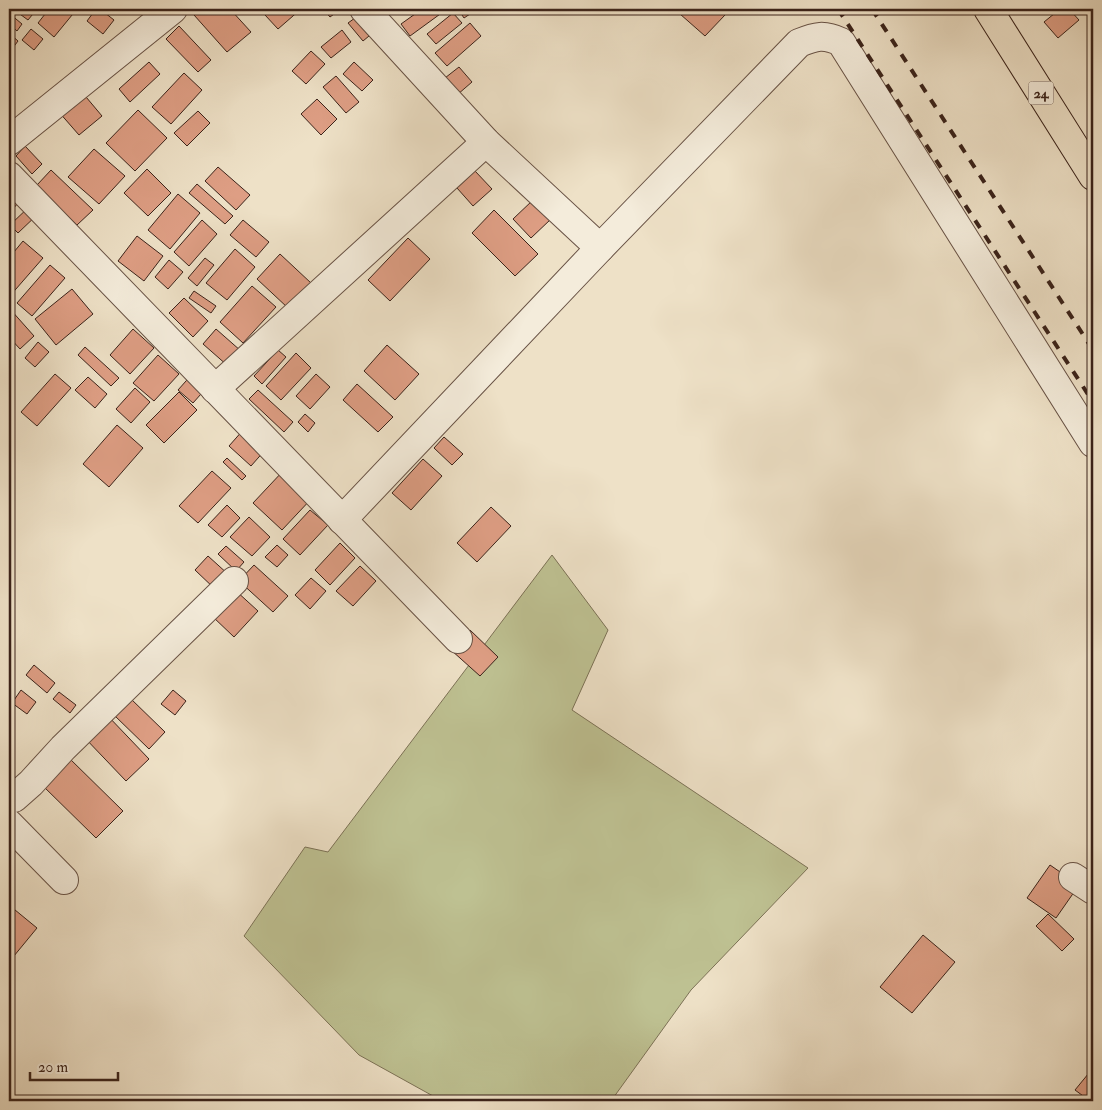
<svg xmlns="http://www.w3.org/2000/svg" width="1102" height="1110" font-family="'IM FELL Double Pica',serif">
<rect width="100%" height="100%" fill="#eee1c7"/>
<filter id="stains"><feTurbulence type="fractalNoise" baseFrequency=".004" numOctaves="4"/><feColorMatrix values="0 0 0 0 .2 0 0 0 0 .09 0 0 0 0 .02 0 0 0 .5 -.17"/></filter>
<radialGradient id="worn" r=".72"><stop offset=".6" stop-color="#630" stop-opacity="0"/><stop offset="1" stop-color="#630" stop-opacity=".3"/></radialGradient>
<path fill="#bec192" stroke="#7c7256" d="M552,555L608,630L572,710L808,868L691,990L611,1101H442L359,1055L244,936L305,847L328,852Z"/>
<g fill="#de9e84" stroke="#3b231a">
<path d="M13,9H37L28,20Z"/>
<path d="M49,9H77L54,37L38,23Z"/>
<path d="M96,9H100L114,20L103,34L87,21Z"/>
<path d="M201,9H230L251,32L227,52L194,15Z"/>
<path d="M273,9H301L278,29L265,15Z"/>
<path d="M323,9H341L330,17Z"/>
<path d="M422,9H447L410,36L401,24Z"/>
<path d="M458,9H475L476,10L464,18Z"/>
<path d="M684,9H718L725,15L705,36L680,14Z"/>
<path d="M1060,9H1069L1079,20L1058,38L1044,22Z"/>
<path d="M453,13L462,23L436,44L427,34Z"/>
<path d="M10,14L22,24L17,31L9,24Z"/>
<path d="M355,18L369,36L363,41L348,23Z"/>
<path d="M470,23L481,36L447,66L435,53Z"/>
<path d="M179,26L211,60L198,72L166,39Z"/>
<path d="M31,29L43,39L34,50L22,40Z"/>
<path d="M342,30L351,42L331,58L321,47Z"/>
<path d="M9,33L18,41L9,53Z"/>
<path d="M311,51L325,64L306,84L292,71Z"/>
<path d="M149,62L160,74L130,102L119,89Z"/>
<path d="M354,62L373,80L362,91L343,74Z"/>
<path d="M459,67L472,82L450,101L436,85Z"/>
<path d="M184,73L202,90L171,124L152,107Z"/>
<path d="M336,76L359,102L346,113L323,87Z"/>
<path d="M81,91L102,116L79,135L58,111Z"/>
<path d="M317,99L337,119L321,135L301,114Z"/>
<path d="M138,110L167,138L135,171L106,143Z"/>
<path d="M198,111L210,123L187,146L174,133Z"/>
<path d="M25,146L42,164L32,174L16,156Z"/>
<path d="M94,149L125,176L99,204L68,177Z"/>
<path d="M218,167L250,195L236,210L205,181Z"/>
<path d="M147,169L171,193L148,216L124,193Z"/>
<path d="M51,170L93,210L77,225L37,185Z"/>
<path d="M475,171L492,189L473,206L457,188Z"/>
<path d="M197,184L233,216L225,224L189,193Z"/>
<path d="M9,188L21,200L9,213Z"/>
<path d="M178,194L200,213L170,249L148,230Z"/>
<path d="M533,200L551,219L531,238L513,219Z"/>
<path d="M31,205L39,213L18,233L10,225Z"/>
<path d="M494,210L538,254L515,276L472,233Z"/>
<path d="M202,220L217,234L189,266L174,252Z"/>
<path d="M243,220L269,242L256,257L230,235Z"/>
<path d="M137,236L163,256L144,281L118,261Z"/>
<path d="M408,238L430,259L390,301L368,280Z"/>
<path d="M23,241L43,258L9,297V258Z"/>
<path d="M235,249L255,267L227,300L206,283Z"/>
<path d="M280,254L311,283L288,308L257,279Z"/>
<path d="M205,258L214,265L197,286L188,278Z"/>
<path d="M169,260L183,272L168,289L155,277Z"/>
<path d="M50,265L65,278L32,316L17,303Z"/>
<path d="M252,286L276,307L243,343L220,322Z"/>
<path d="M72,289L93,314L56,345L35,319Z"/>
<path d="M194,291L216,306L211,313L189,298Z"/>
<path d="M184,298L208,321L193,337L169,313Z"/>
<path d="M10,309L34,336L20,349L9,337V311Z"/>
<path d="M133,329L154,348L130,374L110,355Z"/>
<path d="M216,329L241,351L228,366L203,344Z"/>
<path d="M38,342L49,352L35,367L25,358Z"/>
<path d="M387,345L419,374L395,400L364,371Z"/>
<path d="M85,347L119,378L111,386L78,355Z"/>
<path d="M278,350L286,357L262,384L254,376Z"/>
<path d="M296,353L311,368L281,400L266,386Z"/>
<path d="M158,355L179,374L154,401L133,383Z"/>
<path d="M194,372L209,385L193,403L178,390Z"/>
<path d="M55,374L71,388L37,426L21,412Z"/>
<path d="M316,374L330,387L310,409L296,396Z"/>
<path d="M88,377L107,394L95,408L75,390Z"/>
<path d="M357,384L393,417L378,432L343,400Z"/>
<path d="M135,388L150,402L131,423L116,409Z"/>
<path d="M258,390L293,422L284,432L249,399Z"/>
<path d="M179,392L197,410L164,443L146,425Z"/>
<path d="M305,414L315,423L308,432L298,422Z"/>
<path d="M117,425L143,448L109,487L83,464Z"/>
<path d="M244,429L266,449L251,466L229,446Z"/>
<path d="M444,437L463,454L452,465L434,448Z"/>
<path d="M227,458L246,476L242,480L223,462Z"/>
<path d="M423,459L442,476L411,510L392,493Z"/>
<path d="M284,470L313,497L282,530L253,503Z"/>
<path d="M212,471L231,488L198,523L179,506Z"/>
<path d="M227,505L240,518L222,537L208,525Z"/>
<path d="M491,507L511,526L477,562L457,543Z"/>
<path d="M310,510L328,525L300,555L283,539Z"/>
<path d="M249,517L270,537L252,556L230,537Z"/>
<path d="M340,543L355,558L330,585L315,570Z"/>
<path d="M277,545L288,555L277,567L265,557Z"/>
<path d="M226,546L244,562L236,571L218,554Z"/>
<path d="M208,556L229,575L216,590L195,570Z"/>
<path d="M254,565L288,596L273,612L239,581Z"/>
<path d="M360,566L376,581L353,606L336,591Z"/>
<path d="M311,578L326,591L310,609L295,595Z"/>
<path d="M235,590L258,611L234,637L212,616Z"/>
<path d="M470,630L498,657L480,676L451,650Z"/>
<path d="M34,665L55,683L47,693L26,675Z"/>
<path d="M21,690L36,702L27,714L12,703Z"/>
<path d="M173,690L186,701L175,715L161,704Z"/>
<path d="M59,692L76,705L70,713L53,699Z"/>
<path d="M130,698L165,732L149,749L114,715Z"/>
<path d="M106,714L149,759L126,781L83,736Z"/>
<path d="M68,757L123,811L96,838L41,784Z"/>
<path d="M1050,865L1079,885L1056,918L1027,898Z"/>
<path d="M9,905L37,928L9,962Z"/>
<path d="M1048,914L1074,939L1062,951L1036,926Z"/>
<path d="M923,935L955,962L912,1013L880,987Z"/>
<path d="M1093,1068V1101H1090L1075,1090Z"/>
</g>
<g fill="none" stroke-linecap="round" stroke-linejoin="round">
<g stroke="#685245" stroke-width="30">
<g id="minor">
<path d="M364,9L486,142L600,248"/>
<path d="M9,141L173,9"/>
<path d="M9,176L458,639"/>
<path d="M215,389L486,142"/>
<path d="M342,520L600,248L799,43C816,36 824,34 841,42L1093,443"/>
<path d="M9,799L14,798L31,783L63,748L234,581"/>
<path d="M9,824L64,880"/>
<path d="M1073,877L1093,890"/>
</g>
</g>
<g stroke="#3b231a" stroke-width="30">
<path id="highway" d="M988,9L1093,176"/>
</g>
<use href="#minor" stroke="#f4ecdb" stroke-width="28"/>
<use href="#highway" stroke="#eee1c7" stroke-width="28"/>
<g stroke="#3b231a" stroke-width="4" stroke-dasharray="9 9" stroke-linecap="butt">
<path d="M838,9L1093,402"/>
<path d="M872,9L1093,350"/>
</g>
</g>
<g text-anchor="middle" dominant-baseline="central" stroke-width="5" stroke-linejoin="round" paint-order="stroke">
<rect fill="#f4ecdb" stroke="#725f54" stroke-width="1" x="1028.5" y="81.5" width="25" height="23" rx="4"/>
<g font-size="14" font-weight="bold" fill="#3b231a">
<text x="1041" y="93">24</text>
</g>
</g>
<rect width="1102" height="1110" fill="none" stroke="#eee1c7" stroke-width="30"/>
<rect x="10" y="10" width="1082" height="1090" fill="none" stroke="#3b231a" stroke-width="2.5"/>
<rect x="15" y="15" width="1072" height="1080" fill="none" stroke="#3b231a"/>
<path d="M30 1072v8h88v-8" fill="none" stroke="#3b231a" stroke-width="2.5"/>
<text x="38" y="1072" font-size="15" fill="#3b231a" stroke="#f4ecdb" stroke-width="4" paint-order="stroke">20 m</text>
<rect width="100%" height="100%" filter="url(#stains)"/>
<rect width="100%" height="100%" fill="url(#worn)"/>
</svg>
